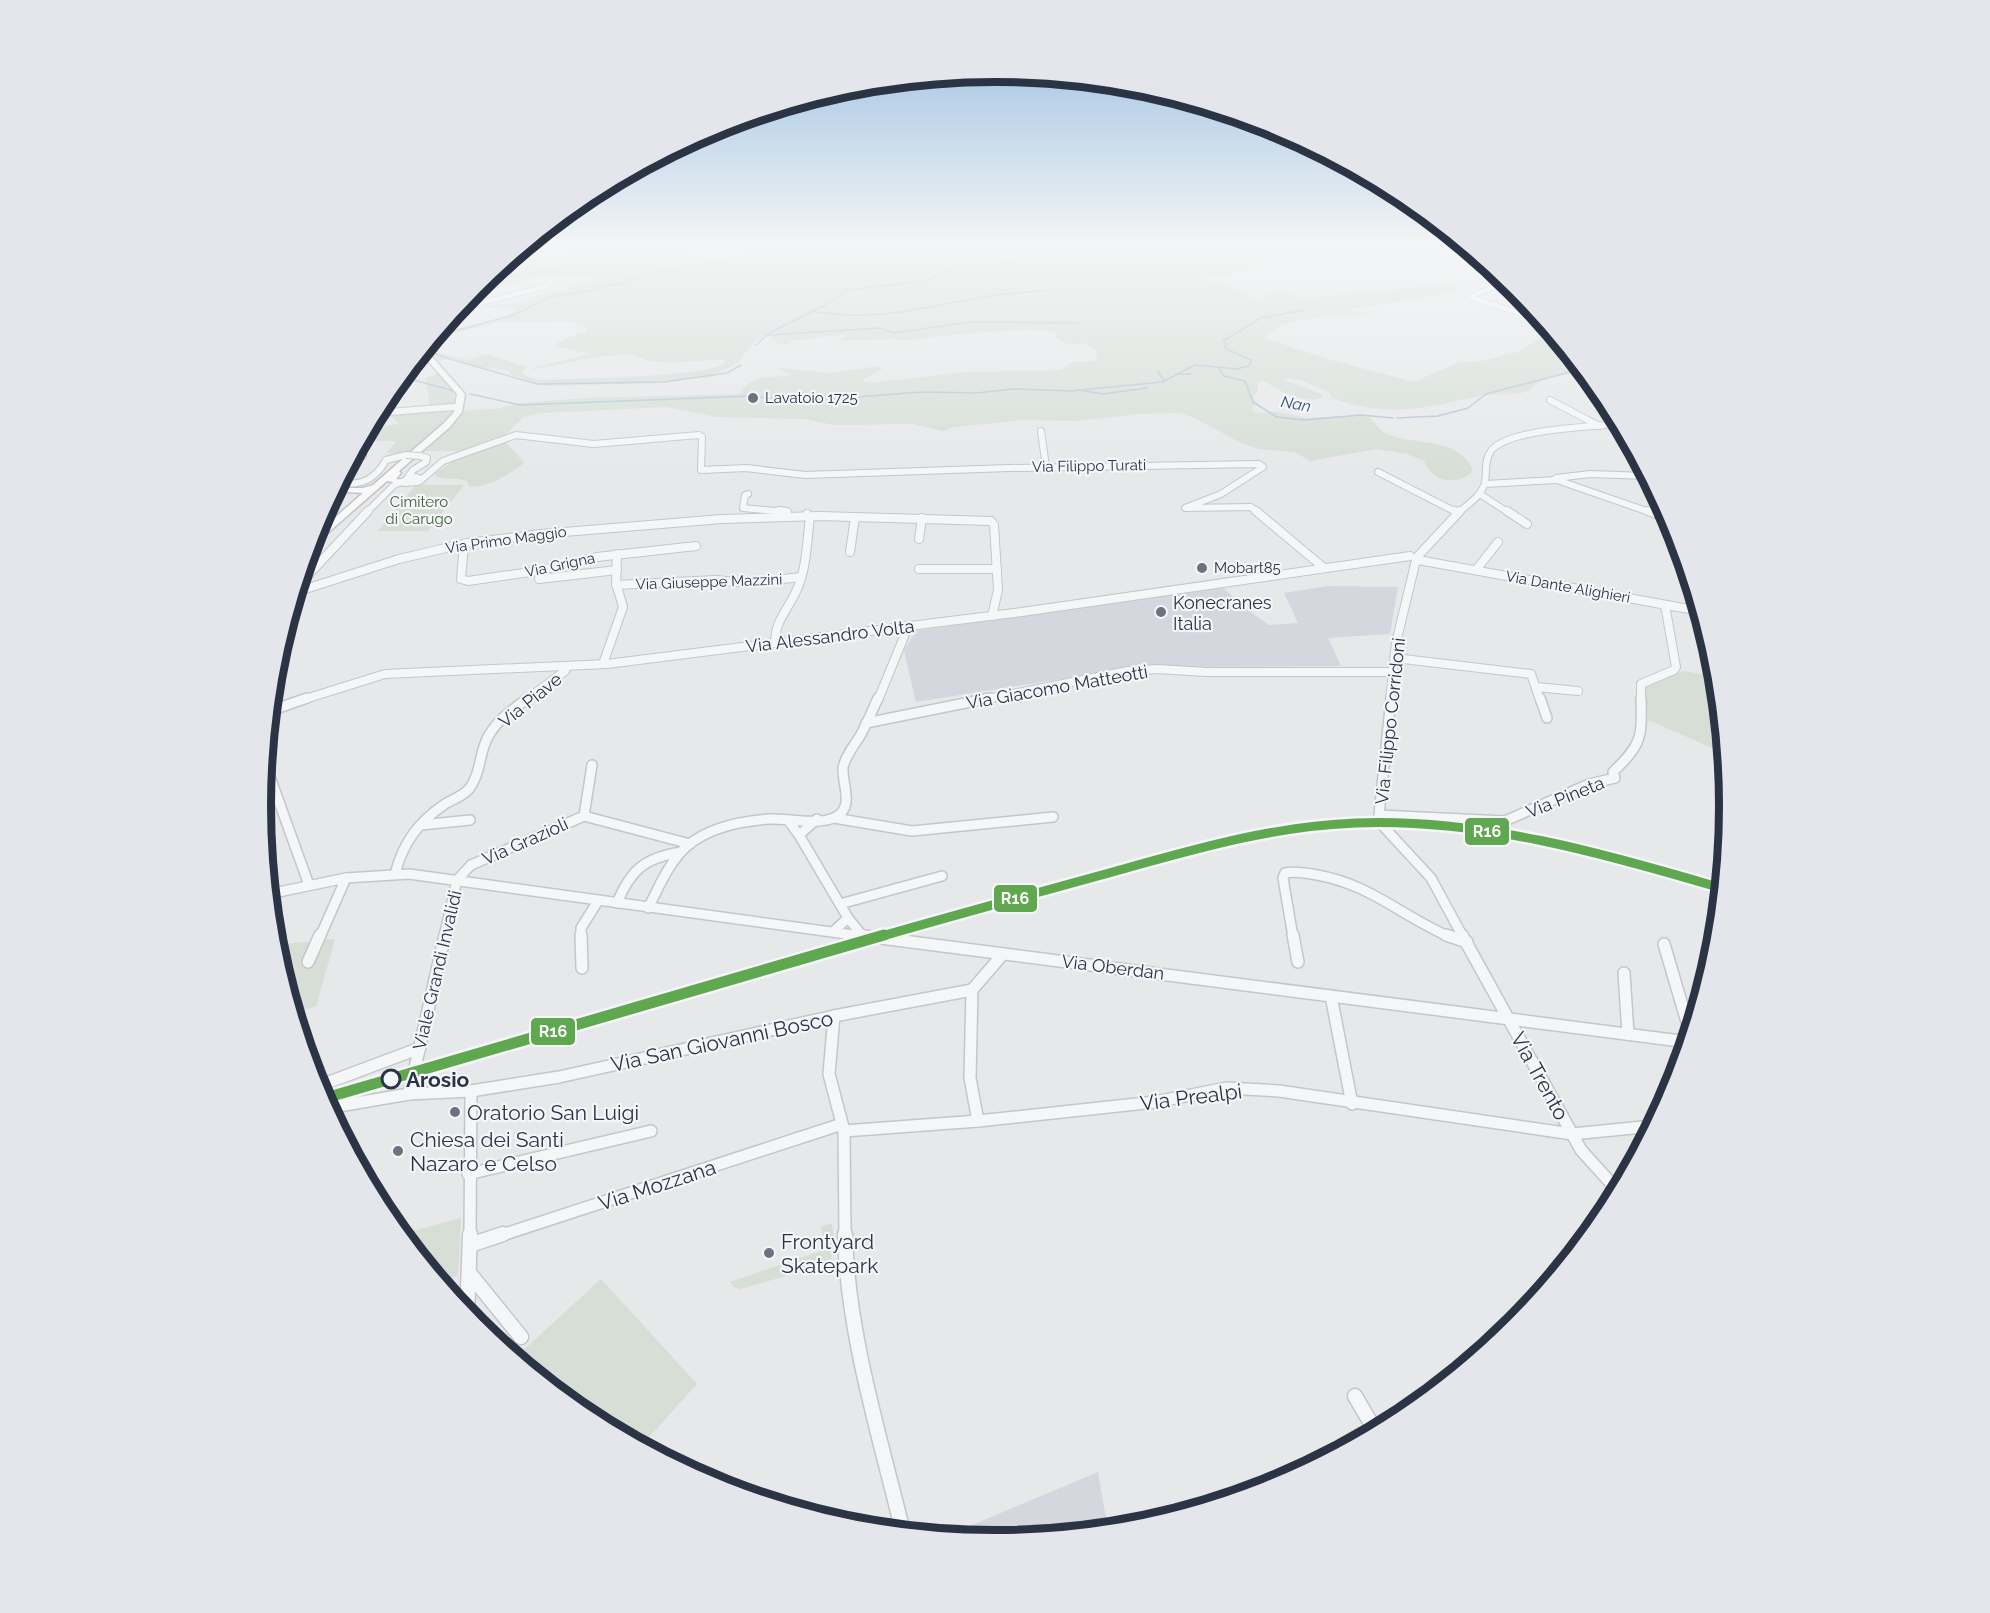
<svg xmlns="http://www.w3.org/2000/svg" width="1990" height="1613" font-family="Raleway,sans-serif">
<rect width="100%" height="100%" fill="#e6e8ea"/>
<g fill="#d4d7dd">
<path d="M1221,586L1249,611L1269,625L1298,623L1284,593L1327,586L1398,587L1390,634L1328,638L1341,666L1170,667L1118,670L916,702L904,650L916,631Z"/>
<path d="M1098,1472L1108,1530L995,1541L946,1536Z"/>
</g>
<g fill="#d6ded6">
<path d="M525,247H698L685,252L711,259L720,258L717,256L720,254L753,251L758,248L755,247L1442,249L1441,253L1431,255H1355L1311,261L1269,259L1258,263L1247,272L1201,279L1226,284L1260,301L1269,294L1286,290L1296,299L1453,283L1457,289L1442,294L1348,310L1370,314L1365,315L1316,317L1282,325L1267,335V339L1331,360L1414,382L1459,362L1482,361L1520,351L1549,331L1585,373C1572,372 1548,376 1536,384C1533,387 1531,390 1525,392C1512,396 1498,393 1485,395C1426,407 1392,419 1332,398L1330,393C1317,386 1301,379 1285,378L1284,380L1322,394V398C1304,404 1277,390 1263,380L1257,382L1258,391L1253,397L1257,403L1252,409L1256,413L1278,412L1307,418L1366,415C1375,420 1378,430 1387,434C1415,446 1458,436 1473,470C1465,482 1442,484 1432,473C1429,470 1426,465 1424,461L1407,454L1377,449L1310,461L1295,452L1259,449L1241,443L1193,417L1179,413L1137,414L1078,421L1022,420L955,427L943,431L913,424L835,425L803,419L716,417L666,407L543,413L523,417L508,432L507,443L524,463C512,473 484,490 468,486V482C457,475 443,483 434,474L457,458L460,451H426L466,410L496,409L520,403L585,398L737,394L742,393L740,391C758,372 769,379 792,375L778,369L780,368L828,373L880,366L882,369L861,381L871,383L964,372L1061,370L1072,362L1096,361L1097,351L1088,344C1076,343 1064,348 1055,337L1056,333L1053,331C1002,328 952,335 901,341L894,339L842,341L840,339L846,335H842L792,341L786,345L778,344L769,336L758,340L748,349L738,363L710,377L655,383L545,386C532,384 523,378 510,374V372L494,368L487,369L450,358L438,361L429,351L468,360L486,354L527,367L523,371L524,375L538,380C574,378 702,378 726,363L724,359L669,363L646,360L630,354L595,357L531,370L535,367L591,354L558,347L556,343L558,342L586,331V327L570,321L500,322L442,336L438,337L437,342H430L437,334L506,316L518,309L484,307L487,305L514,303L596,279L581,276L545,277L517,282L490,291L486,295L484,301L475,302L473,291C505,252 530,259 574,255L559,249L520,251Z"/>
<path d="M438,373L453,389L455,403L452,407H430L426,378Z"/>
<path d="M455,409L446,424L411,454L387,453L396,441H362L366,432L399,423L386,414Z"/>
<path d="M416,485H464L428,531H378Z"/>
<path d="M1683,671L1717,677L1724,753L1648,720L1646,687Z"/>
<path d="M335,939L316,1007L293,1011L274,945Z"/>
<path d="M461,1218L458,1276L439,1282L402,1234Z"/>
<path d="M832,1223L836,1248L831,1257L832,1263L740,1289L734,1287L730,1282L826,1249L821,1227Z"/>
<path d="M601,1279L697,1384L641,1446L587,1417L515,1358Z"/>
</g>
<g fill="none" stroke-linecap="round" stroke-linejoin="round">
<g stroke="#b4c4d5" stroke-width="1.5">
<path d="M1246,247C1272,253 1298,248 1324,249C1367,250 1410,254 1453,249"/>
<path d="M483,281L552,270L665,247"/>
<path d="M812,311C868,322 918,309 972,299C997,294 1021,293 1046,290"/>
<path d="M768,335L880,328L893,333L972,322L1078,323"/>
<path d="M436,336L514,315L550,297L588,291L606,285L623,284L635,277L651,273L743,261L812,247"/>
<path d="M756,345L771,332L827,304L848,290L925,281L946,270L962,266C1020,261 1077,264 1133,247"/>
<path d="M427,347L433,353L450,359L537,384L664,382L727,373L741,365"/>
<path d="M1218,367L1224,376L1245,381L1253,402L1277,417L1304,420L1361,415L1393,418"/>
<path d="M1158,371L1164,381"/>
<path d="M1176,374H1191"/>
<path d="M409,379L455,391"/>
<path d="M1079,390L1103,394L1147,388"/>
<path d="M470,394L520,405L751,396"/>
<path d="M757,397L807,401L921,392L976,393L1013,389L1071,391L1162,382L1195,365L1236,369L1249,366L1251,360L1224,348L1227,344L1223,341L1261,318L1303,310"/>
<path d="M1397,418L1438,416L1468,408L1486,394L1582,369"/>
</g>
<g stroke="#c4c6c8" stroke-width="6">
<g id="minor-far5">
<path d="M1462,263L1494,270"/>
<path d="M1500,275L1497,276L1504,279"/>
<path d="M1507,281L1470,297L1542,321"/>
<path d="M471,293L473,302L477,304L547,286"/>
</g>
</g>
<g stroke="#c4c6c8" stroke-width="8">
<g id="minor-far4">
<path d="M1550,400L1599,426"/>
<path d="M376,413L454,407"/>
<path d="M1041,431L1046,467"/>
<path d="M354,456H363"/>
<path d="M1378,472L1458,513"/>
<path d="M416,477L421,479L418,482L404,483L407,479Z"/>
<path d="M407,479L413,470L426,462L427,458L420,456"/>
<path d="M1557,480L1652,513"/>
<path d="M420,481L443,461L516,435L594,444L699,435L702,437L701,470L746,468L805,475L1009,468L1259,464L1263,467L1221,494L1185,508L1251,507L1258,513"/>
<path d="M339,484C362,485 375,480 386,460L406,455"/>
<path d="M1485,484L1557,480L1556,478L1590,474L1647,476"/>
<path d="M748,494L745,495L743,508L787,512"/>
<path d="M1480,494L1509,513"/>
<path d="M366,513L394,485L404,481"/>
<path d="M1458,513C1468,504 1482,496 1485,482C1487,472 1484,460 1491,451C1506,429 1591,427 1619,424"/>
</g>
</g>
<g stroke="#c4c6c8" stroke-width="10">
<g id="minor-far3">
<path d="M779,511L787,512"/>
<path d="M1256,511L1324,568"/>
<path d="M1455,511L1458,513"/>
<path d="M1507,511L1527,524"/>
<path d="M1648,511L1670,519"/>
<path d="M919,539L922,518"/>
<path d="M464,544L461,579L468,581L537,571L597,557L696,546"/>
<path d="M850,552L855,517"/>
<path d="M1418,556L1460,511"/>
<path d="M1418,560L1700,611"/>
<path d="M919,569H997"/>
<path d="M1476,570L1498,542"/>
<path d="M539,579L617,570"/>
<path d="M616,585L716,580L747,583L801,577"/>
<path d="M298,586L368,511"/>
<path d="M296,592L399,559L467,543L540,534L722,519L820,516L991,521L994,525L998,590L992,616"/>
<path d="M775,643C775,619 790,608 798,587C807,565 807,540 810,517L807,514"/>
<path d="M1395,658L1531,674L1540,700"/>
<path d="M603,664L623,607L616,583L617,554"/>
<path d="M1536,687L1578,691"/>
<path d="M302,700L385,674L607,664L1022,612L1410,556"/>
<path d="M526,700L565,671L567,667"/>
<path d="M878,700L908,627"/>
<path d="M982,700L1128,671L1158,669L1206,672H1393"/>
<path d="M1390,700L1396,643L1416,560"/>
<path d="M1641,700V684L1674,670L1676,667L1665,605"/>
</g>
</g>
<g stroke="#c4c6c8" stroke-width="12">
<g id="minor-far2">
<path d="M1391,698L1379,815L1382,825L1431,878L1463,937"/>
<path d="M1540,698L1547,718"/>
<path d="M270,711L307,698"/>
<path d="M866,723L990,698"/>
<path d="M265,763L309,885"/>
<path d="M1379,815L1505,821L1589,784L1615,778L1613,772C1642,744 1642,738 1641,698"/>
<path d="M584,816L690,844"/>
<path d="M834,818L912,831L1053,817"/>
<path d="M788,820L799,835L817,819"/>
<path d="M421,825L470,820"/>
<path d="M799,835L848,918"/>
<path d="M395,874C403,843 418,822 445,804C453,799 463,796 469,789C480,775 479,757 486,741C494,722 512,710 528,698"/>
<path d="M269,894L346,878L409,874L868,937"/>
<path d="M617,903C631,869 645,858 681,852"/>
<path d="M840,904L942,876"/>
<path d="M648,908C659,887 669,862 687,846C708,828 742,821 769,819C788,818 827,828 841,813C852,802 842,782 843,768C845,756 854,746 860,736C867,724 872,711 878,698"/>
<path d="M834,931L848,918L861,934"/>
<path d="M320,937L346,878"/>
<path d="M444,937L457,880L471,865L584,816L592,765"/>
<path d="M581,937V928L598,901"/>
<path d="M1293,937L1283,878L1285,873C1295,871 1307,873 1317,875C1370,884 1403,917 1450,937"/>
</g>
</g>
<g stroke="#c4c6c8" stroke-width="14">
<g id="minor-far1">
<path d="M581,935L582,968"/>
<path d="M857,935L1688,1042"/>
<path d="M1293,935L1298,962"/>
<path d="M1446,935L1467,942"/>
<path d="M1462,935L1581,1150L1618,1191"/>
<path d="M1664,944L1690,1032"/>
<path d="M308,962L320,935"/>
<path d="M1624,973L1628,1034"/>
<path d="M1331,996L1352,1104"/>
<path d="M834,1016L829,1074L844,1131L845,1236"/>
<path d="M316,1087L420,1048"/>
<path d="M409,1094L445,935"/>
<path d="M327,1108L409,1094L471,1091L559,1077L834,1016L972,990"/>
<path d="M978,1121L970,1078L972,990L1003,954"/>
<path d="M844,1131L978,1121L1155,1102L1227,1088L1279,1091L1572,1134L1653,1126"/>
<path d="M468,1174L651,1131"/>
<path d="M470,1236L471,1091"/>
<path d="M499,1236L842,1124"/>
</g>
</g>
<g stroke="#c4c6c8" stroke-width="17">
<g id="minor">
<path d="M845,1234C847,1332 880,1437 903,1532"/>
<path d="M470,1245L503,1234"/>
<path d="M470,1274L521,1337"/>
<path d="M467,1316L470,1234"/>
<path d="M1355,1396L1376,1432"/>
</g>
</g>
<g stroke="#c2c5c8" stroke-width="3">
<path id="major" d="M425,349L465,394L462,412L450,427L399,471L401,473L396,479L403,480V484L387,481L314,545H310L313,537L363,493L347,492V488H363L373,485L444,423L454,412L457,394L421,353Z"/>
</g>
<use href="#minor-far5" stroke="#f5f6f7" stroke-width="4.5"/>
<use href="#minor-far4" stroke="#f5f6f7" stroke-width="6"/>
<use href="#minor-far3" stroke="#f5f6f7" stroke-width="8"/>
<use href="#minor-far2" stroke="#f5f6f7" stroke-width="9"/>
<use href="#minor-far1" stroke="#f5f6f7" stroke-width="11"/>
<use href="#minor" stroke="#f5f6f7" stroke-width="14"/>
<use href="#major" fill="#f8f8f8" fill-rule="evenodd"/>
<g stroke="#c4c6c8" stroke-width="8" stroke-linecap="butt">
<path id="minor-bridge" d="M406,455L420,456"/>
</g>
<use href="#minor-bridge" stroke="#f5f6f7" stroke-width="6"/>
<g stroke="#f4f6f9" stroke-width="14">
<path id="rail-1-far1" d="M879,937C958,914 1037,893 1116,871C1195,849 1273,826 1356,823C1480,818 1603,853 1721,888"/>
</g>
<g stroke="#f4f6f9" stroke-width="16">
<path id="rail-1" d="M322,1099L884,935"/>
</g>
<use href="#rail-1-far1" stroke="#60a84f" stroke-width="9"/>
<use href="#rail-1" stroke="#60a84f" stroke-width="11"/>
</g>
<linearGradient id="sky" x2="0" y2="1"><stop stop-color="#93bae0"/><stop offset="0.52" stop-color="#f4f5f6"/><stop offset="1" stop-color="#f4f5f6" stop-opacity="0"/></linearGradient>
<rect width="1990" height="473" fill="url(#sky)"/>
<g fill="#6c737f" stroke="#f4f6f9" stroke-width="2">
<circle cx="753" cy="398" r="6"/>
<circle cx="1202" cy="568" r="6"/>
<circle cx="1161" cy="612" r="6"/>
<circle cx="455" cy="1112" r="6"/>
<circle cx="398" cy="1151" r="6"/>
<circle cx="769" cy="1253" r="6"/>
</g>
<circle fill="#f4f6f9" stroke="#2b3445" stroke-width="3" cx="391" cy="1079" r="9"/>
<g text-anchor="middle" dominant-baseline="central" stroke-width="4.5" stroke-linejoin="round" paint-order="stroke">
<g font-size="15" fill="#2b3445" stroke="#f4f6f9" text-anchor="start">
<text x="765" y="398">Lavatoio 1725</text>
<text x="1214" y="568">Mobart85</text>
</g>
<g font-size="15" fill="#2b3445" stroke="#f4f6f9">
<text transform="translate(1089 466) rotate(-1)">Via Filippo Turati</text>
<text transform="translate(506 540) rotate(-8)">Via Primo Maggio</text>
<text transform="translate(560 565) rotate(-12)">Via Grigna</text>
<text transform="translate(709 582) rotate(-2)">Via Giuseppe Mazzini</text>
<text transform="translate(1568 587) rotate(10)">Via Dante Alighieri</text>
</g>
<g font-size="15" fill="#3f6138" stroke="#f4f6f9">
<text x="419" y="502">Cimitero<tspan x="419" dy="17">di Carugo</tspan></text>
</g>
<g font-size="16" font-style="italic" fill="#34527a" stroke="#f4f6f9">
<text transform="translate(1296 404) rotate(10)">Nan</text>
</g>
<g font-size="18" fill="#2b3445" stroke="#f4f6f9" text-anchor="start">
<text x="1173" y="602">Konecranes<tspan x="1173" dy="21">Italia</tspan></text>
</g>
<g font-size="18" fill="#2b3445" stroke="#f4f6f9">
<text transform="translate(830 636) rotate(-7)">Via Alessandro Volta</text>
<text transform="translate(1057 687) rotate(-10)">Via Giacomo Matteotti</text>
<text transform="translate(530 700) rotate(-39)">Via Piave</text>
<text transform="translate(1390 721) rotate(-84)">Via Filippo Corridoni</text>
<text transform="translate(1565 797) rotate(-22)">Via Pineta</text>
<text transform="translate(525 841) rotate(-24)">Via Grazioli</text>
<text transform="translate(1113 967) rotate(7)">Via Oberdan</text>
<text transform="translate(437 970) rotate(-77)">Viale Grandi Invalidi</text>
</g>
<g font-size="21" fill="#2b3445" stroke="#f4f6f9">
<text transform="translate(722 1041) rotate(-12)">Via San Giovanni Bosco</text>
<text transform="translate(1540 1076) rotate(61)">Via Trento</text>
<text transform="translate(1191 1097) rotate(-7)">Via Prealpi</text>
<text transform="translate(657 1185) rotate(-18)">Via Mozzana</text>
</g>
<g font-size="21" font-weight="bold" fill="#2b3445" stroke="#f4f6f9" text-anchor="start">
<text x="406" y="1079">Arosio</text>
</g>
<g font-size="21" fill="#2b3445" stroke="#f4f6f9" text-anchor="start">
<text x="467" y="1112">Oratorio San Luigi</text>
<text x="410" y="1139">Chiesa dei Santi<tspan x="410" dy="24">Nazaro e Celso</tspan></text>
<text x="781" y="1241">Frontyard<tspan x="781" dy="24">Skatepark</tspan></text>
</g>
</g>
<path d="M0 0H1990V1613H0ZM271 806a724 724 0 1 1 1448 0a724 724 0 1 1-1448 0Z" fill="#e4e6eb" fill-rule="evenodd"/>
<path fill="none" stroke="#2b3445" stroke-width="8" d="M271 806a724 724 0 1 1 1448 0a724 724 0 1 1-1448 0Z"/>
<g stroke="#f4f6f9" stroke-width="2">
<rect x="1464" y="817" width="46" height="29" rx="6" fill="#60a84f"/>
<rect x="993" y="884" width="45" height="29" rx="6" fill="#60a84f"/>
<rect x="530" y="1017" width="46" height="29" rx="6" fill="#60a84f"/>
</g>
<g font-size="16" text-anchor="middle" font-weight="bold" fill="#fff">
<text x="1487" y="837">R16</text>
<text x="1015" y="904">R16</text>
<text x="553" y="1037">R16</text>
</g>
</svg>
